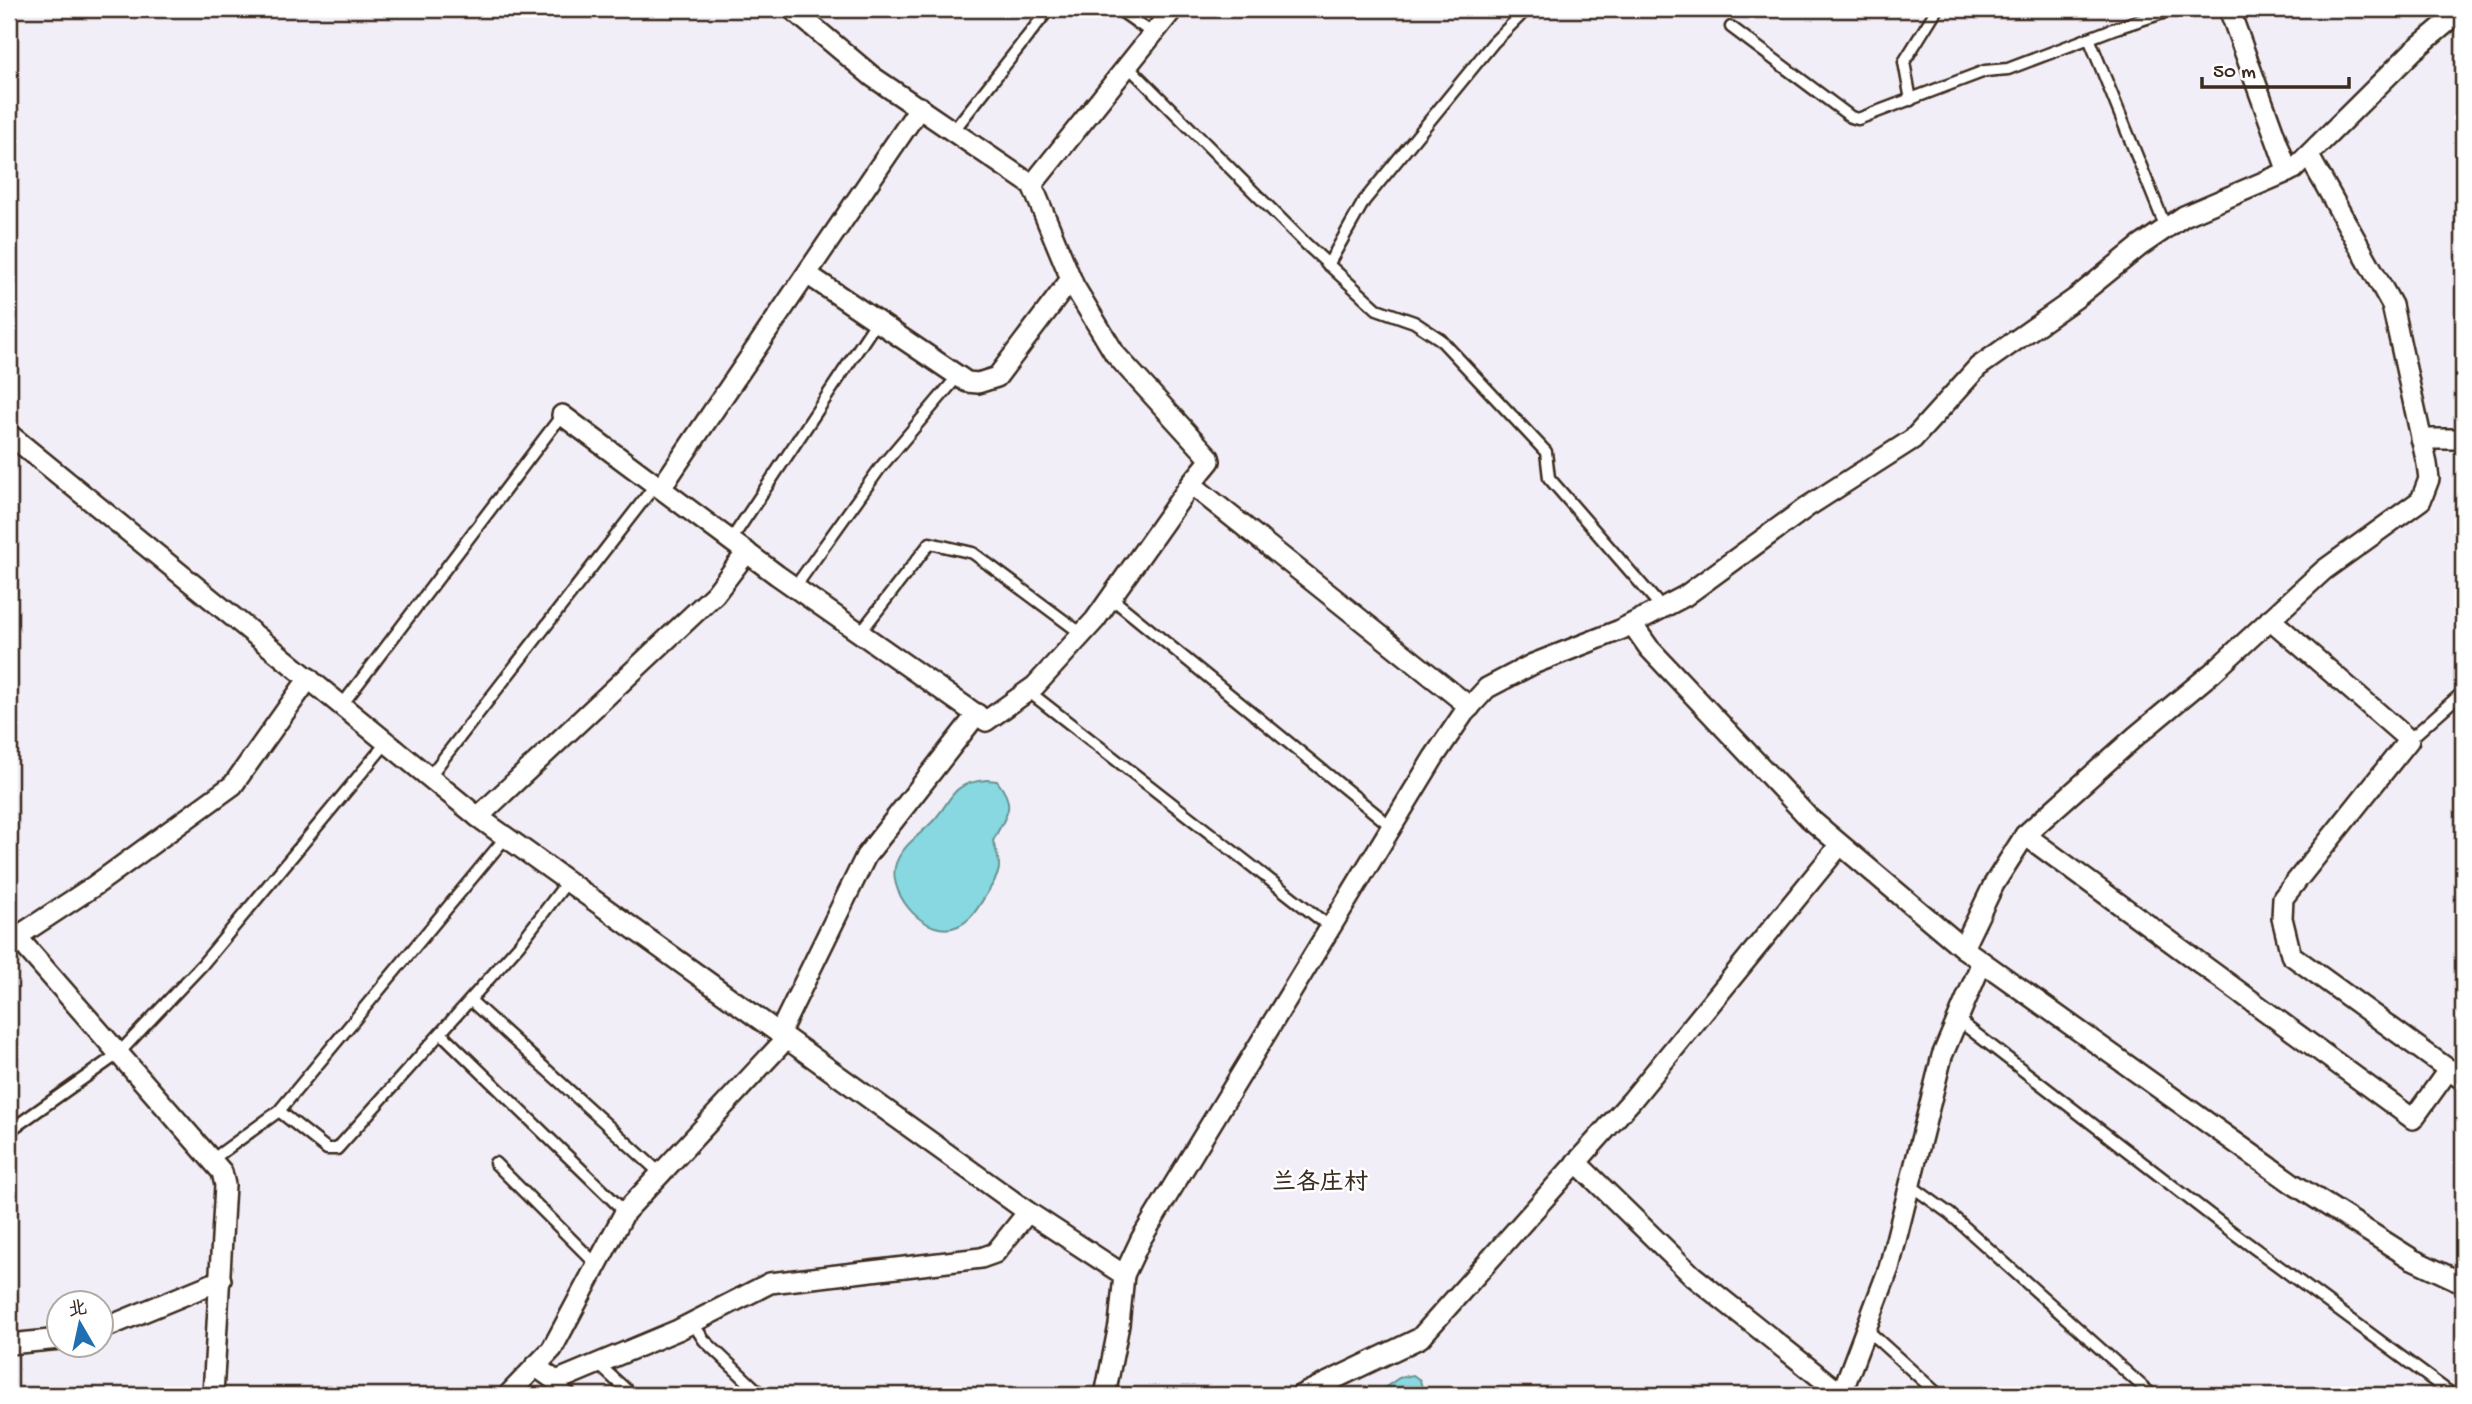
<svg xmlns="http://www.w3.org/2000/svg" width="2472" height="1404" font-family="'Gochi Hand','LXGW WenKai TC',sans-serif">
<rect width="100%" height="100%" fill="#f2eef8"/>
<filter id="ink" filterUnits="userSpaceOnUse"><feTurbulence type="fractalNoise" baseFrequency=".0143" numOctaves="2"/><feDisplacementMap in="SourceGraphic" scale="14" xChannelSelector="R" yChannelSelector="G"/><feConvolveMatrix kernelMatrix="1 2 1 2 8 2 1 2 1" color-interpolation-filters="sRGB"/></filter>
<g filter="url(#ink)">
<g fill="#87d8e0" stroke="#699292" stroke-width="2">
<path d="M987,780L997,781C1019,809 1004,816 993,841C1003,868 1001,871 986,895C978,907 972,920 958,926C927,940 889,896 895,867C899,849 916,838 928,826C954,803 946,783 987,780Z"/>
<path d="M1413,1375L1420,1380L1424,1395H1374L1399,1378Z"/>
</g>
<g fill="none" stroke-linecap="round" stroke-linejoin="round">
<g stroke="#3b2a1e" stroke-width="15">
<g id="service">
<path d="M1118,9L1152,33"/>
<path d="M1731,27L1851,117L1858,119L1985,71L2008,69L2113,29L2175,9"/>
<path d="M2089,38L2166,228"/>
<path d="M1127,65L1306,244L1377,309L1414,322L1440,339L1546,452L1549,478L1662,608"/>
<path d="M1911,100L1904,62L1937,9"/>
<path d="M954,130L1049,9"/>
<path d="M1328,265L1364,201L1493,43L1527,9"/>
<path d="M731,540L877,321"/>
<path d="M795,587L880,468L958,376"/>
<path d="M1110,597L1392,827"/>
<path d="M860,633L930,543L973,553L1082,634"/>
<path d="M1028,691L1330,927"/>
<path d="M342,705L562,415"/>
<path d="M2409,740L2463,692"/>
<path d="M429,777L656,484"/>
<path d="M471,1001L661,1174"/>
<path d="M1958,1020L2227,1228L2453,1395"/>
<path d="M442,1034L625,1212"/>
<path d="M279,1111L327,1149H337L519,945L567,882"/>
<path d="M9,1131L118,1054L202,965L387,742"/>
<path d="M213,1159L279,1111L506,837"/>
<path d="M495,1163L597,1265"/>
<path d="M1910,1185L1950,1214L2152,1395"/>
<path d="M692,1322L704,1340L762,1395"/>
<path d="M1866,1329L1939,1395"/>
<path d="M598,1364L632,1395"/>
<path d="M556,1381L571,1395"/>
<path d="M853,1395H859"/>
</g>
</g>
<g stroke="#3b2a1e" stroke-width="24">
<g id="minor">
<path d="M792,9L873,77L1032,185L1074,286L1115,354L1209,457L1210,461L1191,484L1470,707"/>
<path d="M2229,9L2288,172"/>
<path d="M1032,185L1173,9"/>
<path d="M807,274L967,382L978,383L997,377L1071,279"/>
<path d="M562,415L777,575L986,721L1035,686L1095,620L1191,484"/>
<path d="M9,434L478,817L1028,1212L1124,1275"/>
<path d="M2421,439H2463"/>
<path d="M661,488L920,107"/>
<path d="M2270,619L2409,740L2283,898L2282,918L2291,955L2463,1080"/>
<path d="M1632,624L1649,648L1809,818L1963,948L2292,1183L2412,1259L2463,1283"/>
<path d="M478,817L715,594L747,552"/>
<path d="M2025,835L2413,1119L2449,1069"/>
<path d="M17,937L222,1172L225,1185L213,1395"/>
<path d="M9,942L94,886L233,785L309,678"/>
<path d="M1963,948L1994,884L2025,835L2136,736L2213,672L2324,570L2421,500L2429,479L2427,464L2392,305L2309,156"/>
<path d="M779,1034L866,856L977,714"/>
<path d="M1576,1162L1693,1276L1841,1394"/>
<path d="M102,1329L221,1280"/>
<path d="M9,1344L60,1339"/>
<path d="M535,1366L556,1381L678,1330L770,1283L981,1258L995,1253L1028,1212"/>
<path d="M508,1395L552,1349L625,1212L786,1039"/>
<path d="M1105,1395L1119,1325L1124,1275L1141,1239L1434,757L1464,713L1487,688L1533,664L1620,630L1685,596L1807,507L1913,439L1978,367L2076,298L2140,246L2184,216L2294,169L2413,51L2463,9"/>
<path d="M1301,1395L1420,1338L1632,1100L1840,845"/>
<path d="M1841,1395L1889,1268L1942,1056L1982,962"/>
</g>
</g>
<use href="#service" stroke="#fff" stroke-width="10"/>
<use href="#minor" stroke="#fff" stroke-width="19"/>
</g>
</g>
<g text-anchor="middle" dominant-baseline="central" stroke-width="5" stroke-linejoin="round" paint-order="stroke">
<g font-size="24" font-weight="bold" fill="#3b2a1e" stroke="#fff">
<text x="1320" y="1184">兰各庄村</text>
</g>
</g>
<rect width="2472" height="1404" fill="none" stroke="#fff" stroke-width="35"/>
<rect x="18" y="18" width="2437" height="1369" fill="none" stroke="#3b2a1e" stroke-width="2.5" filter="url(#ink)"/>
<g transform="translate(80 1324) rotate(351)"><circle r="33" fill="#ffffff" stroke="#b1aaa5" stroke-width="2"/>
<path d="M0-5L12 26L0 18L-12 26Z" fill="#1f6fb2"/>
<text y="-10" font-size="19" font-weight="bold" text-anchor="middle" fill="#3b2a1e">北</text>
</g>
<path d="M2202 77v10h147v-10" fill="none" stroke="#3b2a1e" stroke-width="3.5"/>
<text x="2213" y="77" font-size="21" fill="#3b2a1e" stroke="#ffffff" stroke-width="5" paint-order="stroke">50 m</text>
</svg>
